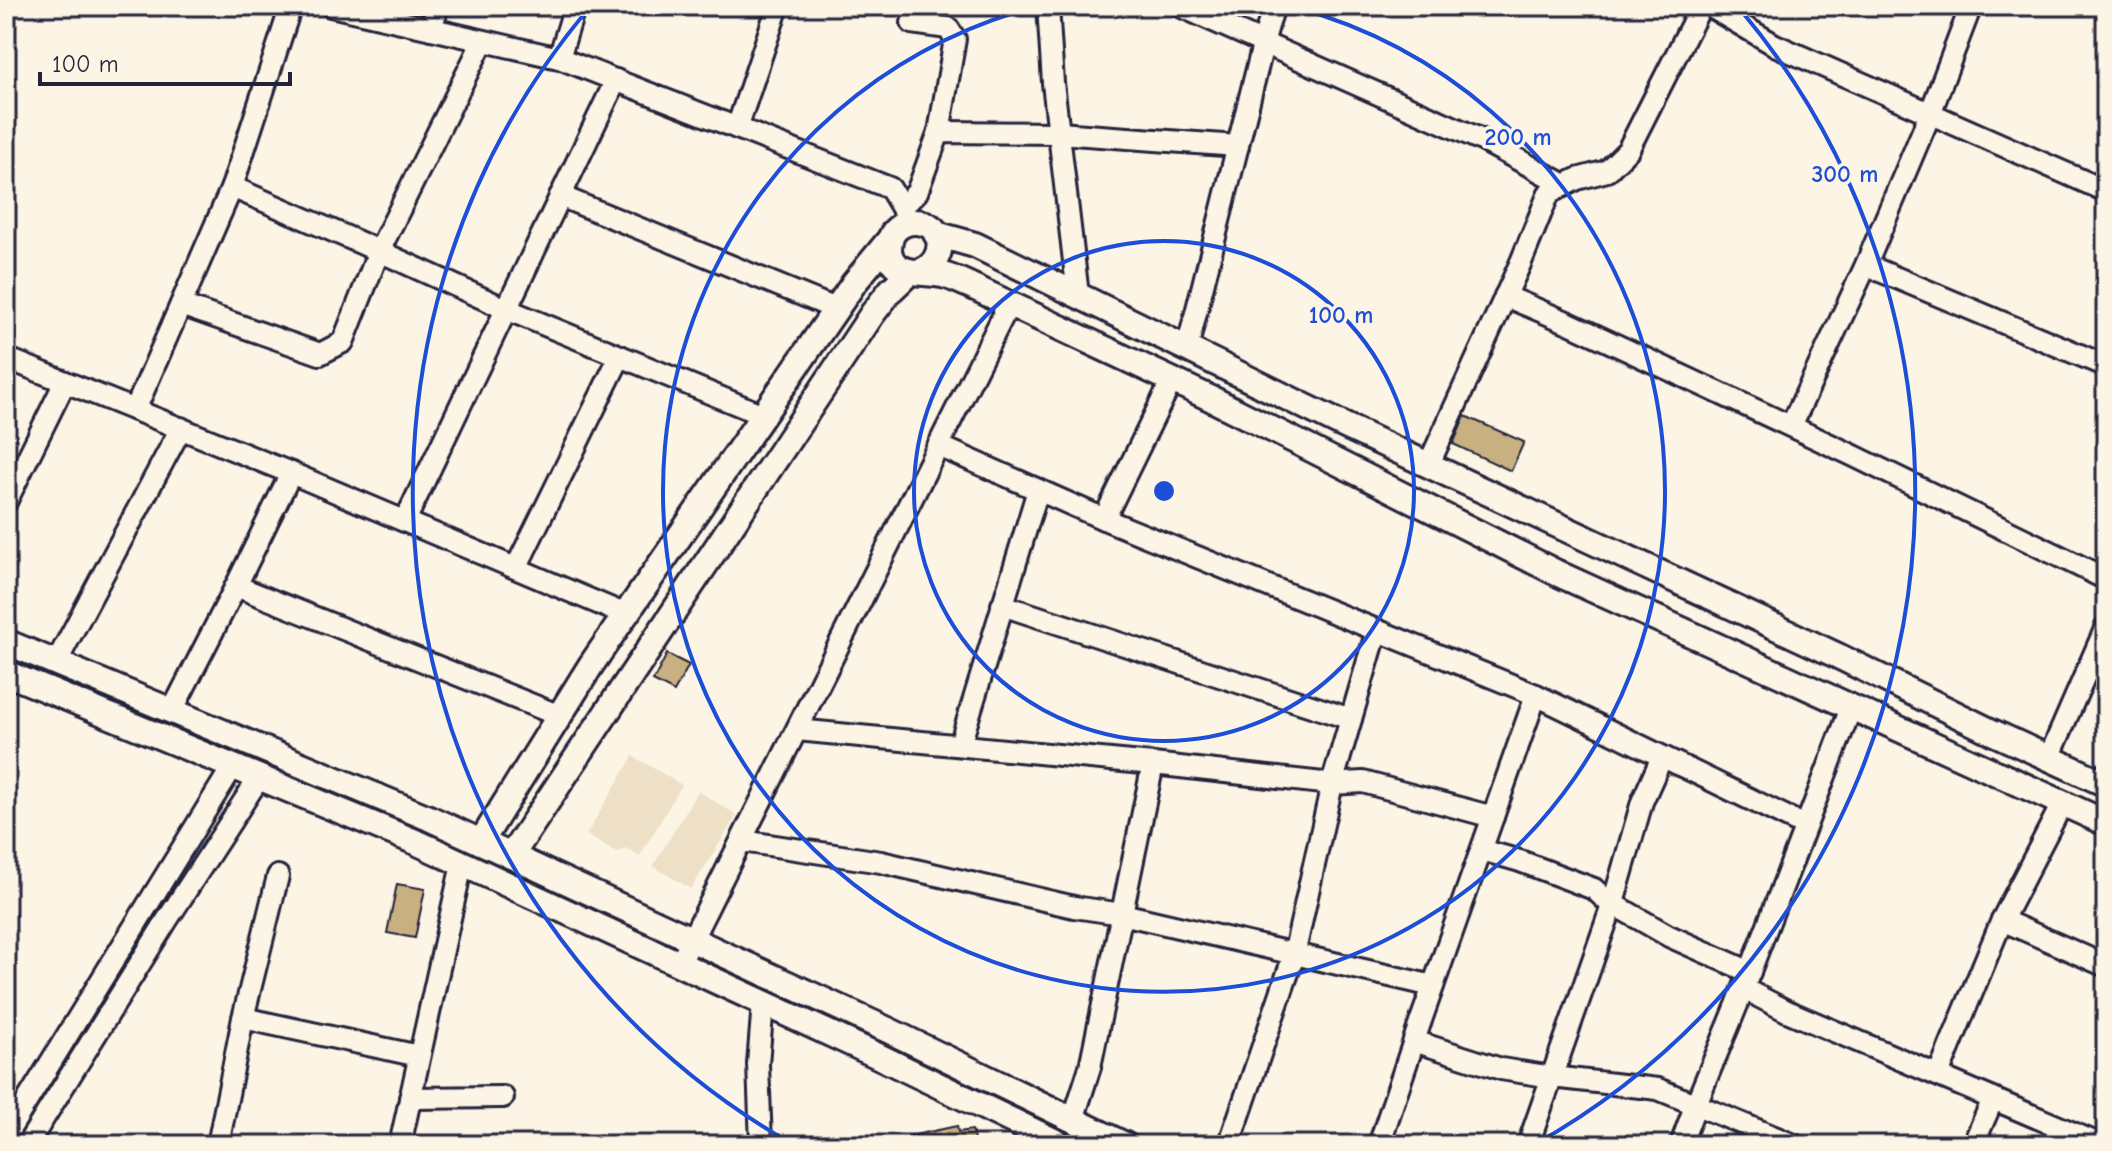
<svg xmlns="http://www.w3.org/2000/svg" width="2112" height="1151" font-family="'Comic Neue',sans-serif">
<rect width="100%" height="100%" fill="#fcf5e5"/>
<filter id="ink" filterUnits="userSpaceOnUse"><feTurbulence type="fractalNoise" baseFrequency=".0125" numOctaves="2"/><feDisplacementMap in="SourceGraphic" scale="16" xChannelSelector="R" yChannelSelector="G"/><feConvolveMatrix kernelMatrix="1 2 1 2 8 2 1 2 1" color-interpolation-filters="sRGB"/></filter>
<g filter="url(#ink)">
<g fill="#ede0c7">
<path d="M633,756L682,785L640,856L626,848L617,853L586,835Z"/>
<path d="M698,791L737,815L691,889L653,866Z"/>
</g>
<g fill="#c9b080" stroke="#22223b" stroke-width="2">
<path d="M1465,416L1524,442L1511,471L1453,444Z"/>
<path d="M667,654L689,665L674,692L653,681Z"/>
<path d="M397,884L425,889L415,938L387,933Z"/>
<path d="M957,1126L958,1132L972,1130L975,1145H912L910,1136Z"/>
</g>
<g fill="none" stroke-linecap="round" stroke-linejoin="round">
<g stroke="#22223b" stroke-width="26">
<g id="minor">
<path d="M331,6L559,58L890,188L902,208L906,223"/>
<path d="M1048,6L1053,83L1078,295"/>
<path d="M1180,6L1482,140L1565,185"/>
<path d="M1709,6L1775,45L2106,191"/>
<path d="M912,23L948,28L955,39L939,132"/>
<path d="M431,29L438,6"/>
<path d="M559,58L575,6"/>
<path d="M737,128L778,6"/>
<path d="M232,187L379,251L483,41"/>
<path d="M560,196L836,309"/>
<path d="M902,208L917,192L939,132L1059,133L1238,146"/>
<path d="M1866,265L2106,366"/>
<path d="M1505,296L1569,323L1850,454L2106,579"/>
<path d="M181,305L320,354L343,342L379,251L506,309L763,415"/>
<path d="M1187,349L1267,29L1274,6"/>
<path d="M6,358L291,473L626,615"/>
<path d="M135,410L232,187L291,6"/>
<path d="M1791,426L1866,265L1930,114L1971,6"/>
<path d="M939,446L1104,519L1536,695L1805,826"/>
<path d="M1428,466L1521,262L1549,193L1577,179L1607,171L1628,150L1701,6"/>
<path d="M6,502L65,382"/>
<path d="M1104,519L1172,380"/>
<path d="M405,521L616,80"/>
<path d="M516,568L620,356"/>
<path d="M236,586L560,716"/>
<path d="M1002,605L1351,719"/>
<path d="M56,663L181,428"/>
<path d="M172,711L236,586L291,473"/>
<path d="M797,730L1153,764L1332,784L1363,782L1493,817"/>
<path d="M960,745L1038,490"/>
<path d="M2049,758L2106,627"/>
<path d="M742,841L881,862L1074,907L1122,914L1433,986"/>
<path d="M1482,850L1520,861L1594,889L1606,900L1669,936L1750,972"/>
<path d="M2002,920L2106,966"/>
<path d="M685,953L1009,304"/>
<path d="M1744,989L1787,1011L2101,1145"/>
<path d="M243,1018L419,1056"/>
<path d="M1414,1041L1501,1069L1552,1077L1658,1089L1794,1145"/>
<path d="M1938,1075L2002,920L2062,804"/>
<path d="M410,1098L503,1097"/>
<path d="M1073,1120L1090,1067L1153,764"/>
<path d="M6,1135L233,766"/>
<path d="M27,1145L167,920L259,778"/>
<path d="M218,1145L243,1018L278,876"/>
<path d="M400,1145L462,864"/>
<path d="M761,1145L758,1064L763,1003"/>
<path d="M1229,1145L1294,955L1332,784L1377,630"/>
<path d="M1379,1145L1419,1026L1536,695"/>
<path d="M1528,1145L1613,903L1642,802L1662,757"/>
<path d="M1681,1145C1699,1091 1724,1040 1744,987C1780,894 1815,801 1851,708"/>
<path d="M1973,1145L1993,1099"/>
</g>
</g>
<g stroke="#22223b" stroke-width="30">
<g id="tertiary">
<path d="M936,234L975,245L1345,426L1838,656L1992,732L2106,784"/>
<path d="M919,272C948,262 946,222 915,222C907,222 898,226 893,233C890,238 889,245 889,251C893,279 927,270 946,276C954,278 962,282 969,285L1212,399L1561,575L2106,823"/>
<path d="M6,642L429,818L890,1031L1125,1145"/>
<path d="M6,673L418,843L878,1056L1062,1145"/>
<path d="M481,842L591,665L854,283L890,239"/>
<path d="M511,856L873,313L891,290L910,272"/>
</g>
</g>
<use href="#minor" stroke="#fcf5e5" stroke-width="20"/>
<use href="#tertiary" stroke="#fcf5e5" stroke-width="24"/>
</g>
</g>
<g fill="none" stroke="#1d4ed8" stroke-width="4">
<circle cx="1164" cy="491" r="250"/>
<path d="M1294 7A501 501 0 1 1 1034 7"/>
<path d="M794 1145A751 751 0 0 1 589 8M1739 8A751 751 0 0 1 1534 1145"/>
</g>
<circle cx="1164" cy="491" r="12" fill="#1d4ed8" stroke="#fcf5e5" stroke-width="4"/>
<g font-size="24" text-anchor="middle" font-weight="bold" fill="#1d4ed8" stroke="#fcf5e5" stroke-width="7" stroke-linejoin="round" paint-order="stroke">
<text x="1518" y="145">200 m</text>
<text x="1845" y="182">300 m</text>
<text x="1341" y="323">100 m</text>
</g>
<rect width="2112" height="1151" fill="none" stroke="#fcf5e5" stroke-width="32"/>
<rect x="16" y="16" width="2080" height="1119" fill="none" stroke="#22223b" stroke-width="3" filter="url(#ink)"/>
<path d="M40 72v12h250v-12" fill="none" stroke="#22223b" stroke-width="4"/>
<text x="52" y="72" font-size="24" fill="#22223b" stroke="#fcf5e5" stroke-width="6" paint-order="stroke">100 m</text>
</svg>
